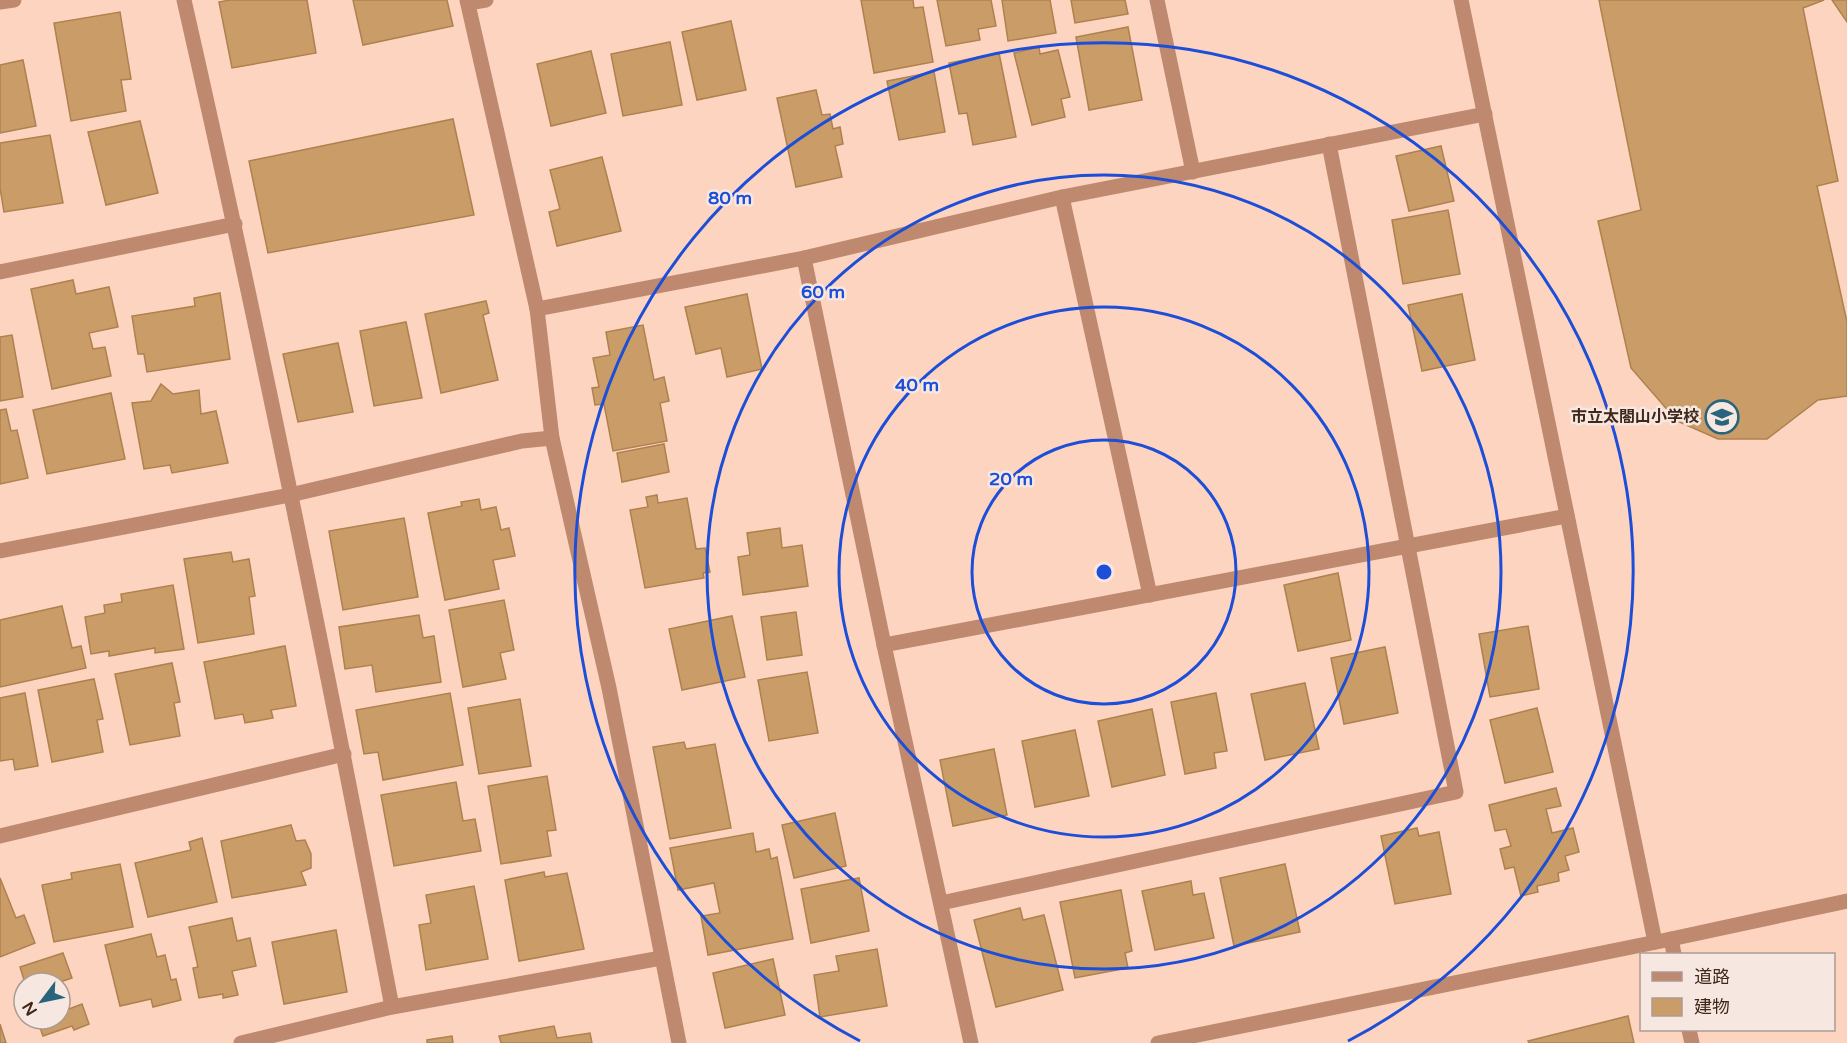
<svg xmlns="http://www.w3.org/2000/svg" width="1847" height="1043" font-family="'Varela Round','Noto Sans JP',sans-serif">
<rect width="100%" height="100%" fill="#fdd4c0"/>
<g fill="#ca9c68" stroke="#ae814e" stroke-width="1.5">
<path d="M230,0H307L316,53L232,68L219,2Z"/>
<path d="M353,0H447L453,26L363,45Z"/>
<path d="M861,0H913L914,8L923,7L933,62L874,73Z"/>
<path d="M937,0H991L996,26L978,29L980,40L946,46Z"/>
<path d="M1002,0H1050L1056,33L1008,41Z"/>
<path d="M1071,0H1125L1128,14L1075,23Z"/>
<path d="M1599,0H1824L1803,8L1838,181L1817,186L1847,322V396L1818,400L1767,439H1718L1677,421L1631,368L1598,221L1641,210Z"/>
<path d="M1832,0H1847V22Z"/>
<path d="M120,12L131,79L121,80L126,111L71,121L54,23Z"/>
<path d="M731,21L746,90L697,100L682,32Z"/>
<path d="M1128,27L1142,100L1089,110L1076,37Z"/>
<path d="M670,42L682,105L623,116L611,54Z"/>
<path d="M1039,47L1040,54L1058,50L1070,97L1061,99L1065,117L1032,125L1014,53Z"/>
<path d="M591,51L606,113L551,126L537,64Z"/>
<path d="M999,53L1016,137L973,145L967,113L959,114L949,63Z"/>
<path d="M23,60L36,126L0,133V65Z"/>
<path d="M934,72L945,132L899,140L887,81Z"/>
<path d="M816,90L822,115L830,114L833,129L840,127L843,144L835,146L842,177L796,187L777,98Z"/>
<path d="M453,119L474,215L268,253L249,161Z"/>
<path d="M140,121L158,193L106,205L88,132Z"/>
<path d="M50,135L63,203L4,212L0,188V143Z"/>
<path d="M1441,146L1454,201L1409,211L1396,156Z"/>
<path d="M602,157L621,231L557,246L549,212L560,209L550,170Z"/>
<path d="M1448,210L1460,274L1403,284L1392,220Z"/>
<path d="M73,280L76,294L109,287L118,327L89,333L93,349L105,347L111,376L52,389L31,289Z"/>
<path d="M220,293L230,359L147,372L144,354H138L132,316L195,306L194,298Z"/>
<path d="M747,294L762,369L727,377L721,348L696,354L685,307Z"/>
<path d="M1462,294L1475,360L1422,371L1408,305Z"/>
<path d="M486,301L489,313L483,315L498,380L441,393L425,314Z"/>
<path d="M406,322L422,398L374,406L360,331Z"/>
<path d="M643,325L654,380L664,377L669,401L660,403L667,441L613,451L604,404L595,405L592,388L599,387L593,358L610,355L606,332Z"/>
<path d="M12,335L23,397L0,401V337Z"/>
<path d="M338,343L353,412L298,422L283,354Z"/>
<path d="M161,384L173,394L199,390L201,414L216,411L228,463L172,473L170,465L144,469L132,403L151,401Z"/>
<path d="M111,393L125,459L47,474L33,410Z"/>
<path d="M6,409L11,431L17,430L28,478L0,484V410Z"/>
<path d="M664,444L669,472L622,482L617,453Z"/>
<path d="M657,495L658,503L687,498L696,549L705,548L710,572L703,573L704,578L645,588L630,510L648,507L646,497Z"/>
<path d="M479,499L481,510L496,507L501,530L509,528L515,556L493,560L499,589L445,600L428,513L462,506L461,502Z"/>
<path d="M404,518L418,597L343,610L329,531Z"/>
<path d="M780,528L782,548L802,545L808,586L743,595L738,557L750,555L747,533Z"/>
<path d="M231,552L233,562L249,559L255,596L249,597L254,634L198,643L184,559Z"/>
<path d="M1338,573L1351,640L1298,651L1284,585Z"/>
<path d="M173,585L184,649L155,653V648L109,656V651L91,654L85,617L105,613L104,605L122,602L121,594Z"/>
<path d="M504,600L514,650L500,653L506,679L463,687L449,610Z"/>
<path d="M62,606L72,648L81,646L86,668L0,687V620Z"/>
<path d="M796,612L802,655L767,660L761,617Z"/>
<path d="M419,615L423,638L434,636L441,682L376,692L372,665L345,669L339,627Z"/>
<path d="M732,616L745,677L682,690L669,629Z"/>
<path d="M1528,626L1539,689L1490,697L1479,634Z"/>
<path d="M285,646L296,706L271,710L273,718L245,723L243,714L215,719L204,662Z"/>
<path d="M1385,647L1398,713L1344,724L1331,658Z"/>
<path d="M172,663L180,702L174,703L180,736L130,745L115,674Z"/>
<path d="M807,672L818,733L769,741L758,680Z"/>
<path d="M94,679L103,719L97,720L103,752L52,762L38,690Z"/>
<path d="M1305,683L1319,749L1265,760L1251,694Z"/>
<path d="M25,693L38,766L15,770L13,759L0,761V698Z"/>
<path d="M450,693L463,765L383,780L378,752L364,754L356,710Z"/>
<path d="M1216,693L1227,751L1214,753L1216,768L1185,774L1171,702Z"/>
<path d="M520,699L531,766L479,774L468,708Z"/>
<path d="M1537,708L1553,772L1505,783L1490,720Z"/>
<path d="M1152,709L1165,775L1112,787L1098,721Z"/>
<path d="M1075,730L1089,796L1035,807L1022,741Z"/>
<path d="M684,742L686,749L715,744L731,828L670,839L653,747Z"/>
<path d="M994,749L1007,815L953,826L940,760Z"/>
<path d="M547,776L556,830L547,831L551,856L501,864L488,786Z"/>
<path d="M456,782L463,821L475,819L481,851L394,866L381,795Z"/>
<path d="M1556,788L1561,806L1546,809L1552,833L1573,828L1579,852L1565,856L1569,870L1558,873L1559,881L1537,886L1538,892L1521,896L1514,867L1505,869L1500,849L1511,846L1506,829L1495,831L1489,805Z"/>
<path d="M835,813L846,866L794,878L782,825Z"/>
<path d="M291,825L296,841L305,840L311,854V868L301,872L306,885L232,898L221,841Z"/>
<path d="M1417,828L1419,836L1439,832L1451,894L1395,904L1381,836Z"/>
<path d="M753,833L756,852L769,849L771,859L777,857L793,939L708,955L701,916L720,913L714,883L678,890L670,848Z"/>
<path d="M202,838L217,902L148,917L135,863L191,850L189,842Z"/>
<path d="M120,864L133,927L54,942L42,885L72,879L71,873Z"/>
<path d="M1285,864L1300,932L1234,946L1220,878Z"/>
<path d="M544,872L545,877L567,873L584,949L519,961L505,880Z"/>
<path d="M0,878L16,918L24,915L35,943L0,957Z"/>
<path d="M859,878L869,931L811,943L801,889Z"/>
<path d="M1191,881L1193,895L1204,893L1214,938L1155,950L1142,891Z"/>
<path d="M474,886L488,959L426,970L419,925L431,923L426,895Z"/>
<path d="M1121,890L1132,951L1125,953L1128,968L1075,978L1060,902Z"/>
<path d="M1020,908L1023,920L1044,915L1063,990L996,1007L974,920Z"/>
<path d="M232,918L237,941L250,938L256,966L232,971L238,995L223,998V994L199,998L193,968L198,967L189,927Z"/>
<path d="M336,930L347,992L284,1004L272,942Z"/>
<path d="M151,934L157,957L165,955L171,980L176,979L181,1000L153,1007L151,999L120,1006L105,945Z"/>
<path d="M877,949L887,1006L820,1017L814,975L839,971L836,956Z"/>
<path d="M63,953L72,978L60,982L69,1009L82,1004L89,1024L74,1030L72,1026L43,1036L37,1019H60V983H25L20,967Z"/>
<path d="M773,959L785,1015L725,1028L713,973Z"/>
<path d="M1628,1016L1634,1043H1529L1528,1041Z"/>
<path d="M0,1024L6,1043H0Z"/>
<path d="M554,1026L557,1038L590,1033L592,1043H501L499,1036Z"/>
<path d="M452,1036L453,1043H427V1040Z"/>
</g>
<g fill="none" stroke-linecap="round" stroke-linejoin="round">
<g stroke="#be896e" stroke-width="15">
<path d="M184,0C260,334 328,671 392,1007"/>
<path d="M467,0L537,309L552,438L609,688L679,1043"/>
<path d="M1157,0L1193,172"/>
<path d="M0,2L14,0"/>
<path d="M468,3L486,0"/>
<path d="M1062,197L1150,595"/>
<path d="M804,258L884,645L971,1043"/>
<path d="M0,272L235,224"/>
<path d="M537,309L804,258L1062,197L1485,114"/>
<path d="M0,551L290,495L522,441L552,438"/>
<path d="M884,645L1567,516"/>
<path d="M0,836L344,754"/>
<path d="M941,903L1456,792L1329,144"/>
<path d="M1671,939L1674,954"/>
<path d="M1689,1030L1692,1043"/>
<path d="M241,1043L392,1007L661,958"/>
</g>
<g stroke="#be896e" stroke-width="15">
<path d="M1461,0L1655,942"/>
<path d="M1158,1043L1671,939L1847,901"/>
</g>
</g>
<g fill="none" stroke="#1d4ed8" stroke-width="3">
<circle cx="1104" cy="572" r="132"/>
<circle cx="1104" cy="572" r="265"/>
<circle cx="1104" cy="572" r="397"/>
<path d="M860 1041A529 529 0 1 1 1348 1041"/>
</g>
<defs>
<g id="school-ring" transform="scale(1.725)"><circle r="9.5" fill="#f6e8e1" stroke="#29647c" stroke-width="1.5"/><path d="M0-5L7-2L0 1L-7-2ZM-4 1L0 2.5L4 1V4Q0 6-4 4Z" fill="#29647c"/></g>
</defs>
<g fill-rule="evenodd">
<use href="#school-ring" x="1722" y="417"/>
</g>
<g text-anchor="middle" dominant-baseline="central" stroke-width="5" stroke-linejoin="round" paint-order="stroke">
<g font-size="16" font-weight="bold" fill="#40271a" stroke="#f6e8e1" text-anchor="end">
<text x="1699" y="417">市立太閤山小学校</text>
</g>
</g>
<circle cx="1104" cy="572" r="9" fill="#1d4ed8" stroke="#f6e8e1" stroke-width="3"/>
<g font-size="18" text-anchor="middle" font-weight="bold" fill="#1d4ed8" stroke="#f6e8e1" stroke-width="5" stroke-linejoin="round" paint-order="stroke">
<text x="730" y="204">80 m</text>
<text x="823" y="298">60 m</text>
<text x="917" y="391">40 m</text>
<text x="1011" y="485">20 m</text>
</g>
<rect x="1640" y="953" width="195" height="78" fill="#f6e8e1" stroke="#ad9b91" stroke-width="1.5"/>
<rect x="1652" y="972" width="30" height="9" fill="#be896e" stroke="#ad9b91" stroke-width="1.5"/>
<text x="1694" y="983" font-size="18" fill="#40271a">道路</text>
<rect x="1652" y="998" width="30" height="18" fill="#ca9c68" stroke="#ad9b91" stroke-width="1.5"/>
<text x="1694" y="1013" font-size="18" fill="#40271a">建物</text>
<g transform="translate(42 1001) rotate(238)"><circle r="28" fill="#f6e8e1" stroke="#ad9b91" stroke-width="1.5"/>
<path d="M0-4.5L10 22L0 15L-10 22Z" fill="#29647c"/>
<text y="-9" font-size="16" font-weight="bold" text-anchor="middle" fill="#40271a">N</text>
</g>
</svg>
